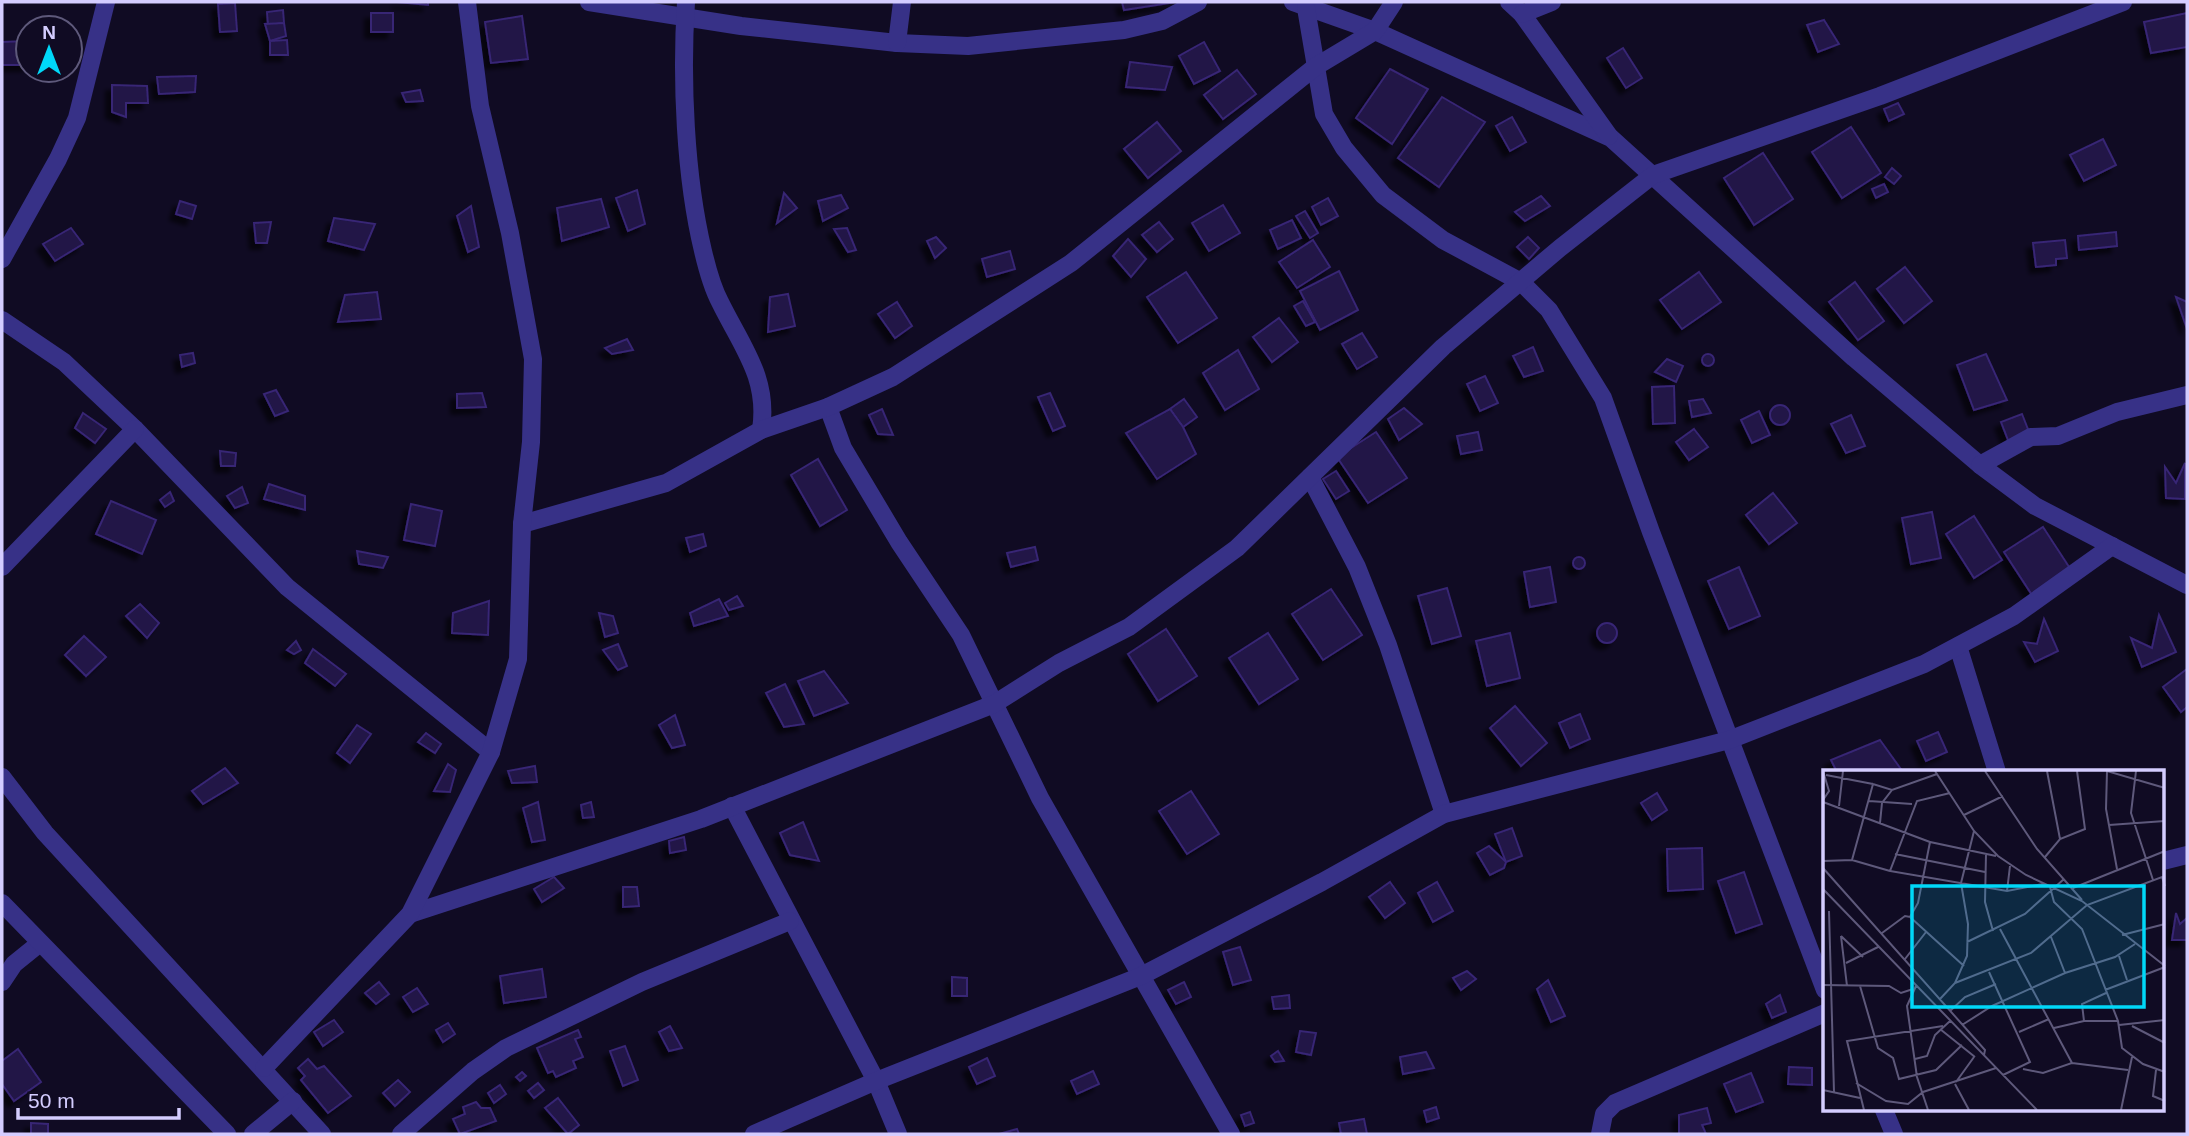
<svg xmlns="http://www.w3.org/2000/svg" width="2189" height="1136" font-family="Helvetica,sans-serif">
<defs>
<filter id="shadow"><feDropShadow dx="-6" dy="6" stdDeviation="2" flood-color="#0009"/></filter>
</defs>
<rect width="100%" height="100%" fill="#100b23"/>
<g fill="#201546" stroke="#372574" stroke-width="2" filter="url(#shadow)">
<path d="M397,2H428V5Z"/>
<path d="M1122,2H1176L1124,10Z"/>
<path d="M235,3L237,31L220,32L218,4Z"/>
<path d="M283,10L284,23L268,25L267,12Z"/>
<rect x="371" y="13" width="22" height="19"/>
<path d="M2187,13V47L2151,53L2144,22Z"/>
<path d="M522,16L528,59L491,63L485,22Z"/>
<path d="M1824,20L1839,44L1818,52L1807,25Z"/>
<path d="M284,23L286,36L270,41L265,24Z"/>
<path d="M287,40L288,55H270V41Z"/>
<path d="M28,41V65H2V42Z"/>
<path d="M1204,42L1220,71L1194,84L1179,56Z"/>
<path d="M1623,48L1642,78L1626,88L1607,58Z"/>
<path d="M1130,62L1172,67L1165,90L1126,87Z"/>
<path d="M1390,69L1428,89L1392,144L1356,118Z"/>
<path d="M1237,70L1256,94L1223,119L1204,95Z"/>
<path d="M196,76L195,92L159,94L157,77Z"/>
<path d="M112,85L147,86L148,103H126V117L112,112Z"/>
<path d="M420,90L423,101L406,102L402,93Z"/>
<path d="M1442,97L1485,122L1439,187L1398,158Z"/>
<path d="M1898,103L1904,114L1889,121L1884,109Z"/>
<path d="M1512,117L1526,142L1510,151L1496,126Z"/>
<path d="M1157,122L1181,151L1148,178L1124,149Z"/>
<path d="M1851,127L1881,173L1842,198L1812,152Z"/>
<path d="M2103,139L2116,165L2084,181L2070,155Z"/>
<path d="M1763,153L1793,199L1754,225L1724,178Z"/>
<path d="M1892,168L1901,176L1894,184L1885,177Z"/>
<path d="M1884,184L1888,192L1876,198L1872,189Z"/>
<path d="M637,190L645,224L628,231L616,198Z"/>
<path d="M784,193L797,208L777,223Z"/>
<path d="M841,195L848,208L823,221L818,201Z"/>
<path d="M1541,196L1550,206L1525,221L1515,212Z"/>
<path d="M1328,198L1338,216L1321,225L1312,207Z"/>
<path d="M601,199L609,227L562,241L557,208Z"/>
<path d="M180,201L196,206L192,219L176,214Z"/>
<path d="M1223,205L1240,233L1209,251L1192,223Z"/>
<path d="M471,206L479,247L468,252L457,216Z"/>
<path d="M1305,211L1318,233L1310,238L1296,216Z"/>
<path d="M334,218L375,224L364,250L328,241Z"/>
<path d="M1292,220L1301,238L1278,249L1270,230Z"/>
<path d="M271,222L267,243H256L254,223Z"/>
<path d="M1159,222L1173,239L1157,252L1142,235Z"/>
<path d="M71,228L83,244L55,261L43,244Z"/>
<path d="M847,228L856,250L848,252L834,229Z"/>
<path d="M2116,232L2117,246L2079,250L2078,236Z"/>
<path d="M936,237L946,248L935,258L927,241Z"/>
<path d="M1528,237L1539,248L1529,259L1517,247Z"/>
<path d="M1128,239L1146,259L1131,277L1113,256Z"/>
<path d="M1313,240L1330,267L1297,288L1279,262Z"/>
<path d="M2065,240L2067,258L2056,259V265L2036,267L2033,243Z"/>
<path d="M1010,251L1015,269L987,277L982,259Z"/>
<path d="M1905,267L1932,301L1904,323L1877,289Z"/>
<path d="M1339,271L1358,310L1320,330L1300,291Z"/>
<path d="M1186,272L1217,318L1178,343L1147,297Z"/>
<path d="M1699,272L1721,302L1682,329L1660,300Z"/>
<path d="M1855,282L1884,321L1858,340L1829,302Z"/>
<path d="M377,292L381,319L338,322L345,295Z"/>
<path d="M788,294L795,326L768,332L770,297Z"/>
<path d="M2176,297L2187,302V329Z"/>
<path d="M1303,301L1315,322L1306,326L1294,306Z"/>
<path d="M897,302L912,326L895,338L878,314Z"/>
<path d="M1279,318L1298,342L1272,362L1253,337Z"/>
<path d="M1362,333L1377,357L1357,369L1342,344Z"/>
<path d="M627,339L633,350L612,354L605,348Z"/>
<path d="M1533,347L1543,371L1524,377L1513,356Z"/>
<path d="M1238,350L1259,389L1225,410L1203,373Z"/>
<path d="M193,353L195,363L182,367L180,355Z"/>
<path d="M1986,354L2007,400L1974,410L1957,365Z"/>
<circle cx="1708" cy="360" r="6"/>
<path d="M1667,359L1683,366L1676,382L1655,372Z"/>
<path d="M1485,376L1498,403L1480,411L1467,384Z"/>
<path d="M1674,386L1675,423L1653,424L1652,387Z"/>
<path d="M276,390L288,411L275,416L264,394Z"/>
<path d="M482,393L486,407L457,408V394Z"/>
<path d="M1050,393L1065,426L1053,431L1038,397Z"/>
<path d="M1184,399L1197,417L1183,427L1170,409Z"/>
<path d="M1703,399L1711,413L1692,417L1689,401Z"/>
<circle cx="1780" cy="415" r="10"/>
<path d="M1404,408L1422,424L1399,440L1388,419Z"/>
<path d="M882,409L893,435L878,434L869,415Z"/>
<path d="M1170,409L1183,427L1196,454L1157,479L1126,433Z"/>
<path d="M1759,411L1770,435L1752,443L1741,420Z"/>
<path d="M83,413L106,429L95,443L75,428Z"/>
<path d="M2022,414L2031,437L2010,445L2001,422Z"/>
<path d="M1851,415L1865,446L1846,453L1831,424Z"/>
<path d="M1694,429L1708,447L1689,460L1676,442Z"/>
<path d="M1376,432L1407,478L1368,503L1337,457Z"/>
<path d="M1478,432L1482,450L1461,454L1457,436Z"/>
<path d="M220,451L236,453L235,466H221Z"/>
<path d="M818,459L847,510L820,526L791,475Z"/>
<path d="M2185,463V499L2166,498L2165,467L2176,483Z"/>
<path d="M1336,471L1349,491L1336,499L1323,479Z"/>
<path d="M269,484L305,496V510L264,499Z"/>
<path d="M242,487L248,503L235,508L227,496Z"/>
<path d="M170,492L174,501L165,507L160,500Z"/>
<path d="M1773,493L1797,523L1769,544L1746,515Z"/>
<path d="M111,501L156,520L142,554L96,534Z"/>
<path d="M411,504L442,511L435,546L404,540Z"/>
<path d="M1932,512L1941,558L1911,564L1902,518Z"/>
<path d="M1974,516L2002,560L1974,578L1946,534Z"/>
<path d="M2043,527L2073,573L2034,598L2004,552Z"/>
<path d="M703,534L706,546L690,552L686,538Z"/>
<path d="M1035,547L1038,560L1011,567L1007,553Z"/>
<path d="M357,551L388,557L383,568L359,564Z"/>
<circle cx="1579" cy="563" r="6"/>
<path d="M1550,567L1556,602L1530,607L1524,572Z"/>
<path d="M1739,567L1760,616L1729,629L1708,581Z"/>
<path d="M1447,588L1461,636L1432,644L1418,596Z"/>
<path d="M1331,589L1362,635L1323,660L1292,614Z"/>
<path d="M737,596L743,606L729,610L725,603Z"/>
<path d="M719,599L728,616L694,626L690,613Z"/>
<path d="M489,601L488,635L452,633L453,613Z"/>
<path d="M140,604L159,623L147,638L126,616Z"/>
<path d="M599,613L613,616L618,633L605,637Z"/>
<path d="M2159,615L2176,652L2142,667L2131,638L2152,648Z"/>
<path d="M2044,619L2058,651L2035,662L2024,642L2037,644Z"/>
<circle cx="1607" cy="633" r="10"/>
<path d="M1166,629L1197,676L1158,701L1128,654Z"/>
<path d="M1268,633L1298,679L1259,704L1229,658Z"/>
<path d="M1510,633L1520,678L1487,686L1476,641Z"/>
<path d="M84,636L106,657L86,676L65,655Z"/>
<path d="M296,641L301,650L294,654L287,650Z"/>
<path d="M618,644L627,666L618,670L603,650Z"/>
<path d="M313,649L346,674L335,686L305,663Z"/>
<path d="M2187,669V707L2181,712L2163,687Z"/>
<path d="M824,671L848,703L814,716L798,681Z"/>
<path d="M785,684L804,724L784,727L766,693Z"/>
<path d="M1515,706L1547,743L1521,766L1490,728Z"/>
<path d="M1580,714L1590,739L1570,748L1559,723Z"/>
<path d="M675,715L685,745L672,748L659,725Z"/>
<path d="M357,725L371,734L350,763L337,753Z"/>
<path d="M1938,732L1947,752L1926,761L1917,741Z"/>
<path d="M426,733L441,744L435,753L418,742Z"/>
<path d="M1880,740L1903,772H1837L1831,760Z"/>
<path d="M448,764L456,770L450,792L434,791Z"/>
<path d="M535,766L537,782L512,783L508,771Z"/>
<path d="M225,768L238,783L203,804L192,791Z"/>
<path d="M1191,791L1219,834L1187,854L1159,811Z"/>
<path d="M1657,793L1667,810L1652,820L1641,803Z"/>
<path d="M538,802L545,840L532,842L523,808Z"/>
<path d="M591,802L594,817L583,818L581,805Z"/>
<path d="M803,822L819,861L790,855L780,833Z"/>
<path d="M1512,828L1522,856L1506,862L1495,834Z"/>
<path d="M684,837L686,850L670,853L669,841Z"/>
<path d="M1489,846L1506,862L1504,868L1490,875L1477,853Z"/>
<path d="M1702,848L1703,889L1668,891L1667,849Z"/>
<path d="M1744,872L1762,924L1736,933L1718,881Z"/>
<path d="M554,877L564,888L542,902L534,889Z"/>
<path d="M1390,882L1405,903L1385,918L1369,897Z"/>
<path d="M1437,882L1453,911L1433,922L1418,893Z"/>
<path d="M623,887H637L639,906L623,907Z"/>
<path d="M2176,913L2180,924L2187,918V940H2172Z"/>
<path d="M1240,947L1251,980L1233,985L1223,952Z"/>
<path d="M542,969L546,997L504,1003L500,976Z"/>
<path d="M1467,971L1476,979L1461,990L1453,978Z"/>
<path d="M952,977L967,978V996H952Z"/>
<path d="M1548,980L1565,1016L1551,1022L1537,989Z"/>
<path d="M379,982L389,994L376,1004L365,993Z"/>
<path d="M1184,982L1191,997L1176,1004L1168,990Z"/>
<path d="M417,988L428,1004L413,1012L403,997Z"/>
<path d="M1289,995L1290,1008L1274,1009L1272,997Z"/>
<path d="M1780,995L1786,1012L1772,1018L1766,1004Z"/>
<path d="M334,1020L343,1032L323,1046L314,1032Z"/>
<path d="M448,1023L455,1034L443,1042L436,1030Z"/>
<path d="M670,1026L682,1048L669,1051L659,1032Z"/>
<path d="M578,1030L581,1037L575,1039L583,1057L573,1061L576,1068L556,1077L553,1071L548,1073L537,1048Z"/>
<path d="M1300,1031L1316,1033L1311,1055L1296,1052Z"/>
<path d="M625,1046L638,1080L623,1086L610,1051Z"/>
<path d="M18,1049L41,1082L14,1101L2,1084V1061Z"/>
<path d="M1278,1051L1284,1061L1275,1062L1271,1056Z"/>
<path d="M1426,1052L1434,1068L1403,1074L1400,1057Z"/>
<path d="M987,1058L995,1076L977,1084L969,1067Z"/>
<path d="M308,1059L317,1069L324,1066L351,1096L328,1113L301,1080L305,1076L298,1068Z"/>
<path d="M1789,1067L1812,1068V1085L1788,1084Z"/>
<path d="M1093,1071L1099,1084L1077,1094L1071,1081Z"/>
<path d="M522,1072L526,1076L520,1081L516,1077Z"/>
<path d="M1751,1073L1763,1102L1736,1112L1724,1084Z"/>
<path d="M398,1080L410,1092L395,1106L383,1093Z"/>
<path d="M538,1083L544,1090L534,1098L528,1091Z"/>
<path d="M500,1085L506,1094L494,1103L488,1093Z"/>
<path d="M558,1098L579,1125L568,1134L545,1108Z"/>
<path d="M476,1102L481,1108H490L496,1121L460,1134L453,1119L465,1114L463,1107Z"/>
<path d="M1436,1107L1439,1118L1427,1122L1424,1111Z"/>
<path d="M1707,1108L1711,1123L1702,1125L1706,1134H1679V1115Z"/>
<path d="M1250,1112L1254,1123L1245,1126L1241,1115Z"/>
<path d="M1364,1119L1367,1134H1341L1339,1123Z"/>
<path d="M31,1123L48,1124V1134H31Z"/>
<path d="M1017,1129L1019,1134H999Z"/>
</g>
<g fill="none" stroke-linecap="round" stroke-linejoin="round">
<g stroke="#373187" stroke-width="18">
<path d="M589,2L741,26L897,43L968,46L1124,30L1162,21L1198,2"/>
<path d="M686,2C681,79 685,176 703,251C707,268 712,287 720,302C742,347 769,378 761,430"/>
<path d="M1293,2L1375,31L1611,138L1854,358L1980,465L2035,506L2187,585"/>
<path d="M1509,2L1522,14L1609,136"/>
<path d="M1306,8L1324,114L1344,148L1383,195L1443,240L1521,282L1549,310L1603,398L1651,532L1825,990"/>
<path d="M1522,14L1552,2"/>
<path d="M897,43L902,2"/>
<path d="M2,259L58,159L77,118L106,2"/>
<path d="M2,320L64,362L135,429L287,587L491,752"/>
<path d="M828,407L843,448L899,542L961,635L1040,798L1231,1134"/>
<path d="M1980,465L2031,437L2058,436L2117,412L2187,395"/>
<path d="M1310,477L1357,567L1388,645L1444,814"/>
<path d="M522,524L666,483L761,430L828,407L893,377L1071,263L1315,67L1375,31L1394,2"/>
<path d="M2,567L135,429"/>
<path d="M1958,646L1997,772"/>
<path d="M2,777L45,833L322,1134"/>
<path d="M732,806L876,1081L898,1134"/>
<path d="M2163,861L2187,855"/>
<path d="M410,914L701,819L994,704L1059,663L1129,627L1237,548L1443,347L1560,248L1653,175L1880,96L2123,2"/>
<path d="M2,982L14,964L40,943"/>
<path d="M264,1068L410,914L491,752L518,659L522,524L531,442L533,359L510,233L480,106L467,2"/>
<path d="M1884,1110L1894,1134"/>
<path d="M253,1134L293,1101"/>
<path d="M401,1134L473,1071L506,1048L642,982L790,921"/>
<path d="M754,1134L876,1081L1141,976L1322,882L1444,814L1729,740L1924,664L2014,616L2112,546"/>
<path d="M1600,1134L1604,1114L1615,1103L1825,1013"/>
</g>
<path stroke="#373187" stroke-width="18" d="M2,903L227,1134"/>
</g>
<g transform="translate(1823 770)">
<rect width="341" height="341" fill="#100b23"/>
<path fill="none" stroke="#5e597b" stroke-width="2" d="M0,1L6,21L0,30M112,1L151,61L175,86L203,105L259,131L342,196M162,1L214,79L259,130M224,1L237,69M313,1L308,43L330,110M3,5L50,14M127,23L94,31L67,101L184,121L220,114M46,31L89,34M0,32L107,72M16,36L20,1M141,45L180,26M57,53L59,33L69,20M286,55L342,51M72,84L162,102M163,84L162,132L170,161M222,87L237,69L262,59L254,1M29,90L67,101M0,91L29,90L50,14L69,20L114,4M0,98L162,280L161,285M294,99L283,39L284,1L342,18M227,117L231,132L259,159L295,251L299,278L320,294L342,302M250,118L342,81M0,119L214,340M184,121L187,96M6,141L11,322M87,147L141,196M177,159L249,293L220,303L200,299M59,163L82,146L87,147L95,133L107,72L173,86M299,165L342,154M18,166L24,216M18,166L40,187M228,167L242,203M144,172L202,144L241,109M296,186L304,210M82,189L103,162M23,193L55,177M166,202L207,292L180,305M132,213L208,183L264,135L339,107L342,116M0,215L66,216L78,223L90,219M37,216L55,278L70,288L76,309L113,300L139,275M93,216L84,236L94,307L105,340M282,220L342,197M117,229L132,213L144,186L145,154L138,113L151,61M127,241L142,227L173,214M261,251L259,234L283,223M139,255L169,236L242,203L292,187L312,174M296,255L342,250M309,256L342,273M231,258L261,251H295M117,259L152,287M196,262L226,249M92,289L104,286L112,265L127,251M249,293L305,300M333,300L330,326L342,331M133,312L151,287M33,313L63,331L85,334L100,322L173,298M132,314L146,340M0,320L37,328M41,340L24,271L120,256M298,340L309,287"/>
<path fill="#00d8f8" fill-opacity="0.15" stroke="#00d8f8" stroke-width="3.5" d="M89,116H321V237H89Z"/>
<rect width="341" height="341" fill="none" stroke="#d4cdff" stroke-width="3.5"/>
</g>
<rect width="2189" height="1136" fill="none" stroke="#d4cdff" stroke-width="7"/>
<g transform="translate(49 49)"><circle r="33" fill="#100b23" stroke="#5e597b" stroke-width="2"/>
<path d="M0-5L12 26L0 18L-12 26Z" fill="#00d8f8"/>
<text y="-10" font-size="19" font-weight="bold" text-anchor="middle" fill="#d4cdff">N</text>
</g>
<path d="M18 1108v10h161v-10" fill="none" stroke="#d4cdff" stroke-width="3.5"/>
<text x="28" y="1108" font-size="21" fill="#d4cdff" stroke="#100b23" stroke-width="5" paint-order="stroke">50 m</text>
</svg>
